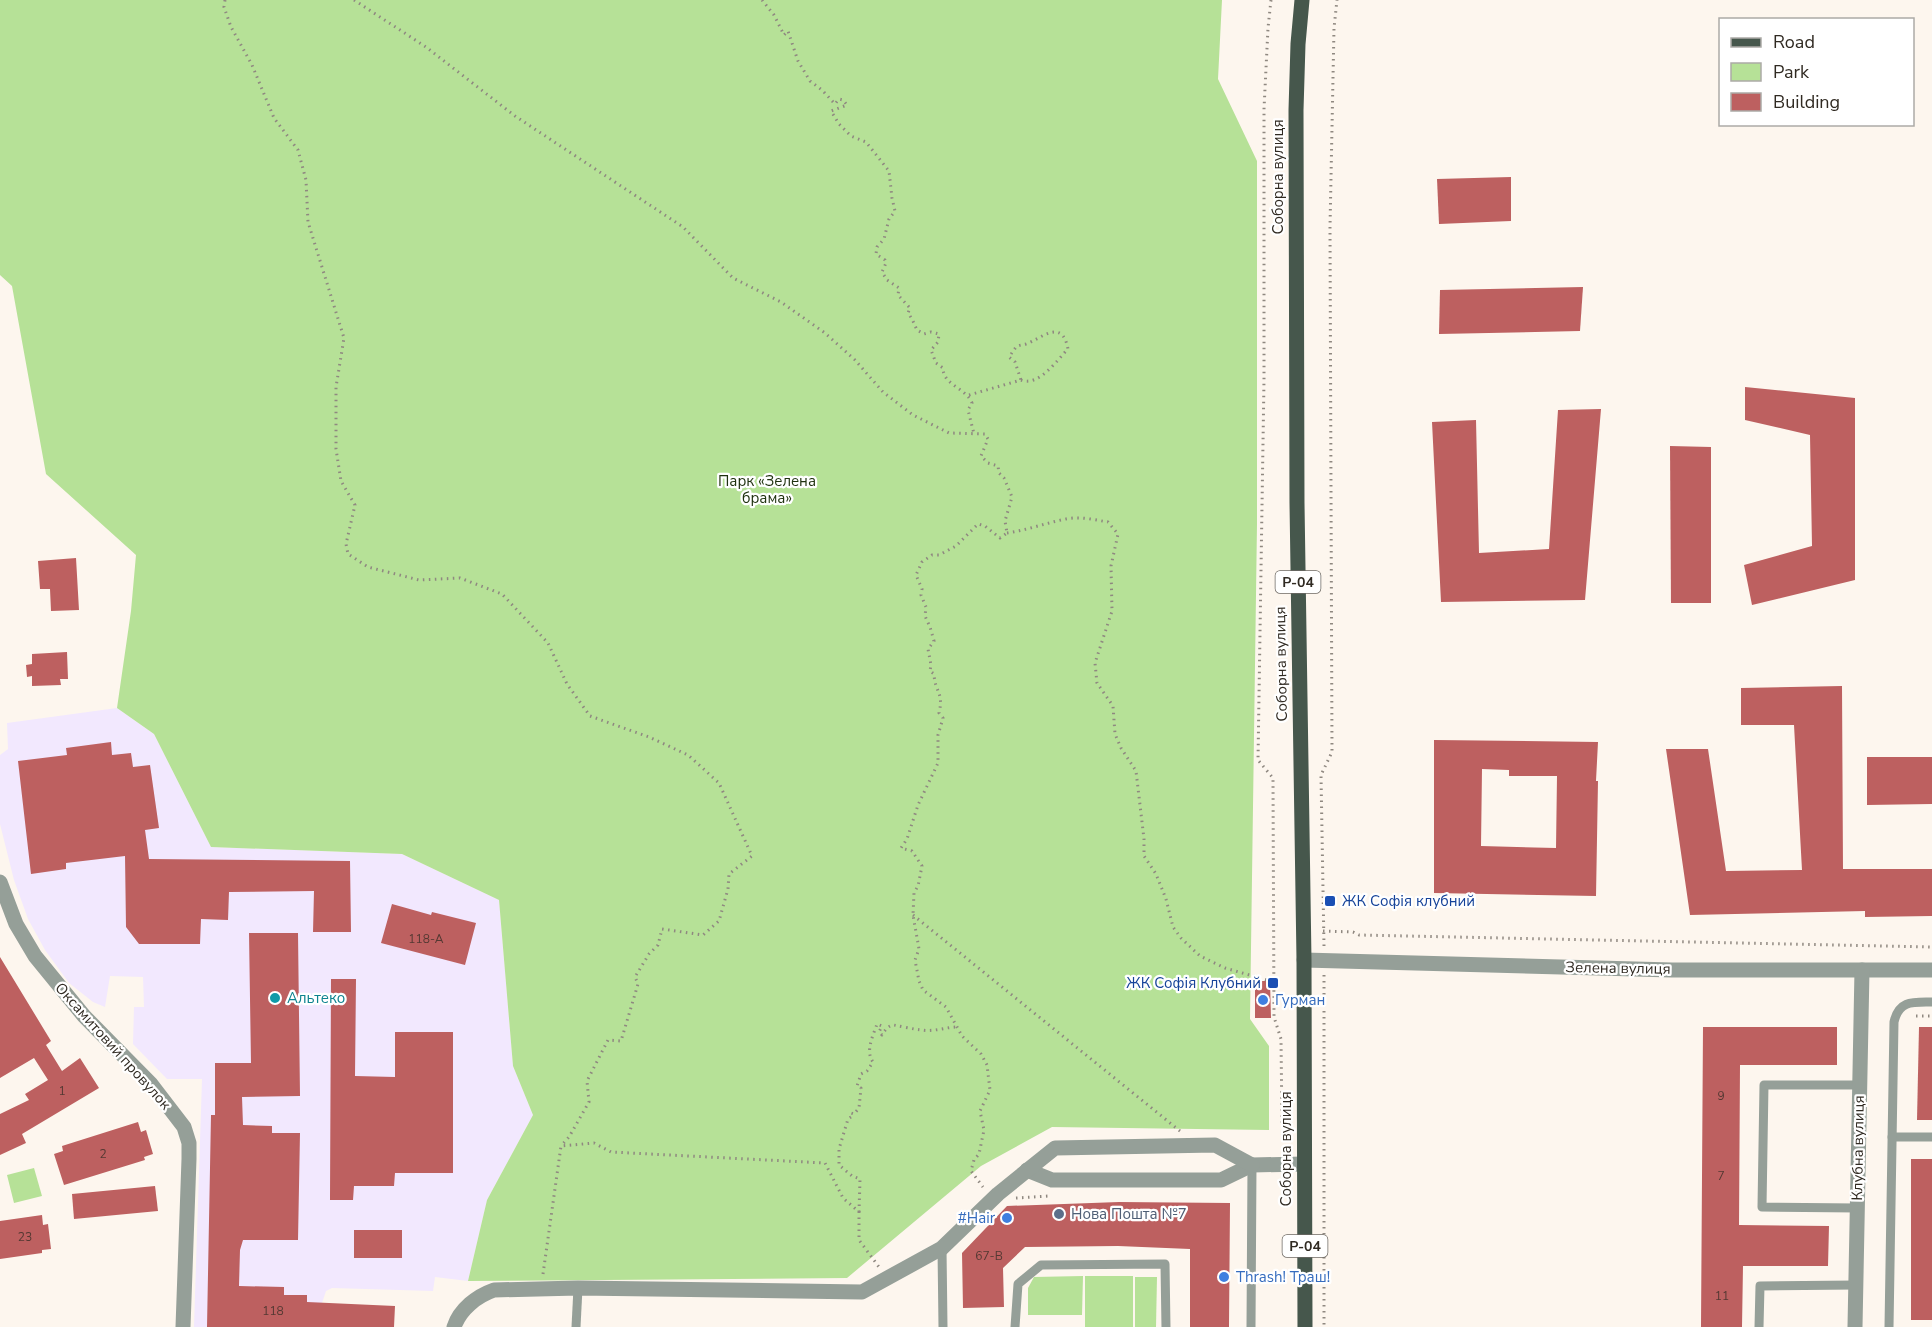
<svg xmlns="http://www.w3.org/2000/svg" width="1932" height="1327" font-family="'Nunito Sans',sans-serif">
<rect width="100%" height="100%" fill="#fdf6ee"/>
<path fill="#f2e8fe" d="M117,708L154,734L211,847L402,854L499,900L513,1066L533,1115L487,1200L468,1281L435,1277L433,1291L332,1288L326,1291L322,1303L321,1327H194L202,1079H167L133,1044L134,1007H144L143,977L110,976L105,1007L93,1002L69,983L45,950L28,919L14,880L0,824V755L8,749L7,723Z"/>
<g fill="#b6e197">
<path d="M0,0H1222L1218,79L1257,161V524L1250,1019L1269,1046V1130L1052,1127L981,1166L847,1278L468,1281L487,1200L533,1115L513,1066L499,900L402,854L211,847L154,734L117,708L131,611L136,555L46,474L12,286L0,275Z"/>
<path d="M34,1168L42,1196L14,1203L7,1175Z"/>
<path d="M1083,1276L1082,1315H1028V1288L1034,1277Z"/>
<rect x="1085" y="1276" width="48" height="51"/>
<path d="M1135,1277H1157L1156,1327H1135Z"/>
</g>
<g fill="#bd6060" fill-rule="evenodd">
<path d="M1511,177V221L1439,224L1437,179Z"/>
<path d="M1583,287L1580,331L1439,334L1440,290Z"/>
<path d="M1745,387L1855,398V580L1752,605L1744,565L1812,546L1810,435L1745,420Z"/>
<path d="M1601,409L1585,600L1441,602L1432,422L1476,420L1479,553L1549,549L1558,410Z"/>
<path d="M1670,446L1711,447V603H1671Z"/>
<path d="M76,558L79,610L51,611L50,589H40L38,561Z"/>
<path d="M67,652L68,679H60L61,685L32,686V676L27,677L26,665L32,664V654Z"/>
<path d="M1842,686L1843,869H1932V916L1865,917V911L1690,915L1666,749H1708L1726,871L1802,870L1794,725H1741V688Z"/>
<path d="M1434,740L1598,742L1596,781H1598L1596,896L1434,893ZM1482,769L1509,770V776H1557L1556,848L1481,846Z"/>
<path d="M111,742L112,755L131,753L133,767L150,765L159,828L145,830L149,859L350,861L351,932H313L314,891L229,892L228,920L201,919L200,944H139L126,927L125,856L66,863V869L31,874L18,761L67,755L66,748Z"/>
<path d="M1867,757H1932V804L1867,805Z"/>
<path d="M392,904L431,915L432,912L476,923L465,965L381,943Z"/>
<path d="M249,933H298L300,1096L242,1097L243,1125L272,1126V1133H300L298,1240H243L240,1250L239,1286L284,1287V1295H307V1302L395,1306L394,1327H207L211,1115H215V1063H251Z"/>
<path d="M0,957L51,1041L46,1045L62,1071L80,1058L99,1088L22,1134L26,1143L0,1155V1114L29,1100L25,1094L48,1080L34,1058L0,1078Z"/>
<path d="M331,979H356L355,1076L395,1077V1032H453V1173H395L394,1186H354L353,1200H330Z"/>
<path d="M1255,981H1270L1271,1018H1255Z"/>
<path d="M1703,1027H1837V1065H1740L1739,1225L1829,1226L1828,1266H1743L1742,1327H1701Z"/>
<path d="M1919,1027H1932V1120H1917Z"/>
<path d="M138,1122L141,1132L146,1130L153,1154L144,1157L145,1160L64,1185L54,1154L63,1151L62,1146Z"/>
<rect x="1911" y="1159" width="21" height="161"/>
<path d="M155,1186L158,1211L74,1219L72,1194Z"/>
<path d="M1119,1202L1230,1203L1229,1327H1190V1249L1118,1246L1025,1247L1003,1268L1004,1307L963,1308L962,1253L1007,1206Z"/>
<path d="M42,1215L43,1225L48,1224L51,1249L42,1250V1253L0,1259V1221Z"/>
<rect x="354" y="1230" width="48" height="28"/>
</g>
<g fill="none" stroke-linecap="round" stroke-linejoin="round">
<g stroke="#8f8880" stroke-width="3" stroke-dasharray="1.5 4.5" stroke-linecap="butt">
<path d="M225,0L224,7L231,27L252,65L274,118L298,150L306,180L308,222L344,338L336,387V449L341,481L355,505L346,544L348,554L368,567L419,580L460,578L502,594L548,643L567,684L590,716L649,737L688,755L719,783L752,856L729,874L728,889L719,921L703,935L662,929L658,945L649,954L635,977L638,984L621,1041L608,1040L587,1081L589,1102L569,1137L561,1146"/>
<path d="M354,0L426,47L515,116L683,227L733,278L781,302L825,333L855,360L883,392L913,415L949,433L985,434L988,439L981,456L988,463L998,466L999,473L1004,478L1012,497L1005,521L1007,533L1000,538L985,526L978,524L956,546L939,555H932L922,562L916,575L922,589L921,595L926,607L925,616L930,627L934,641L928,649L931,665L930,671L934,674C935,693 944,692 939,713L943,718L938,735V763L918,805L907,839L901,848L912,851L922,866L918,886L914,893L913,915L919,949L915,960L919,981L923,990L946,1007L962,1036L981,1054L987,1065L990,1090L980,1111L984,1130L979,1154L974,1160L971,1171L983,1187"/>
<path d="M762,0L774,15L784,35L788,31L798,61L810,81L822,90L835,104L839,99L843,100L847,105L831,111L839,124L851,136L866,142L889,171L892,198L895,211L889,219L884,239L877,247L876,254L885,260L886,263L882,272L887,280L899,288L898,295L910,308L908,313L912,319L917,330L924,334L931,332L939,334L938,342L931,350L936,363L943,368C943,385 966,388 972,403L968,410L974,434"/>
<path d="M1271,0L1268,28L1264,109V380L1258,760L1273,778L1274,1017L1281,1039L1282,1125"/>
<path d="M969,395L1021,380C1039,387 1057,360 1068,349C1062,317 1041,339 1026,344C1022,345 1019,345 1016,347L1009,357L1015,362L1021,380"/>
<path d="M1007,533C1027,530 1046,523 1066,519C1080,516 1095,520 1108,522L1118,534L1111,566L1112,611L1095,663L1097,683L1113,706L1115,734L1121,748L1136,771L1144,839V856L1156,874L1166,899L1173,927L1181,938L1200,956L1225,968L1274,982"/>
<path d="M913,915L1180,1131"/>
<path d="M1323,931L1353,932L1359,935L1932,947"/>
<path d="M1324,946L1321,775L1332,752L1330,227L1334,28L1337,0"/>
<path d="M1324,975V1327"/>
<path d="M1916,1016H1932"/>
<path d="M1016,1198L1049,1196"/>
<path d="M859,1212L860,1179L852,1176L839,1165V1149L848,1119L851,1117V1113L854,1114L859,1108L861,1088L857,1086L861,1074L867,1071L873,1062C865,1051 873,1036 877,1024L882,1026L879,1032L882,1035C885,1030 888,1026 893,1025C895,1025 917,1030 922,1030C934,1032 946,1027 957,1027"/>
<path d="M543,1274L561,1146L594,1143L611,1152L825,1163L843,1198L859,1212V1240L879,1267"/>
</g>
<g stroke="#959f98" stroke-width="9">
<path d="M1892,1137H1932"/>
<path d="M1857,1208L1762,1207L1764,1085H1860"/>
<path d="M942,1248L943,1327"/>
<path d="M576,1327L578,1288"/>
<path d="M1015,1327L1018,1284L1041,1265L1165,1264L1166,1327"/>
<path d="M1251,1327L1252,1165"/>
<path d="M1759,1327L1760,1286L1856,1285"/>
<path d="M1889,1327L1894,1022C1899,1000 1913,1002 1932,1002"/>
</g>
<g stroke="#959f98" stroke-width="15">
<path d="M0,882L16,924L35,956L84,1016L151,1084L184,1127L189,1143V1159L183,1327"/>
<path d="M1304,960L1672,970H1932"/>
<path d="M1027,1170L1052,1180H1221L1252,1165L1304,1164"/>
<path d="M454,1327C460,1309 477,1296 494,1290L578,1288L862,1292L942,1248L998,1194L1055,1148L1215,1145L1252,1165"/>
<path d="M1855,1327L1862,970"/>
</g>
<path stroke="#46574c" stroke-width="15" d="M1302,0L1298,44L1296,110L1297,503L1304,960L1305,1327"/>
</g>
<g fill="#1a4fb4" stroke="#fff" stroke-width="2">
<rect x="1324" y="895" width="12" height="12" rx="3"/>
<rect x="1267" y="977" width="12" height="12" rx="3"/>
</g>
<circle fill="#0f9aa8" stroke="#fff" stroke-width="2" cx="275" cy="998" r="6"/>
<g fill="#3f7fe0" stroke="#fff" stroke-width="2">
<circle cx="1263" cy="1000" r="6"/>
<circle cx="1007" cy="1218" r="6"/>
<circle cx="1224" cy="1277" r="6"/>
</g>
<circle fill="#5c6f8a" stroke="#fff" stroke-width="2" cx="1059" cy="1214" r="6"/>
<g text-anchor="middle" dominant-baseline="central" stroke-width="4.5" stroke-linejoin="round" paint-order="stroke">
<g font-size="12" fill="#533832">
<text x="426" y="939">118-А</text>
<text x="62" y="1091">1</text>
<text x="1721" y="1096">9</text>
<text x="103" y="1154">2</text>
<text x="1721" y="1176">7</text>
<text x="25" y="1237">23</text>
<text x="989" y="1256">67-В</text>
<text x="1722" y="1296">11</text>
<text x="273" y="1311">118</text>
</g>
<g fill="#fff" stroke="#6e6a64" stroke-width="1.5">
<rect x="1275.5" y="571" width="45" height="22" rx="4.5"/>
<rect x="1282.5" y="1235" width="45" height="22" rx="4.5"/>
</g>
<g font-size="14" font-weight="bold" fill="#302a22">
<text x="1298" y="582">Р-04</text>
<text x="1305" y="1246">Р-04</text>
</g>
<g font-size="15" fill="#302a22" stroke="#fff">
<text transform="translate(1278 177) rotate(-90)">Соборна вулиця</text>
<text transform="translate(1281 664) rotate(-91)">Соборна вулиця</text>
<text transform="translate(1618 968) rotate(1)">Зелена вулиця</text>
<text transform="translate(113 1046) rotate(48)">Оксамитовий провулок</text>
<text transform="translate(1858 1148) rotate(-89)">Клубна вулиця</text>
<text transform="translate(1286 1149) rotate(-90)">Соборна вулиця</text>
</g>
<g font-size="15" fill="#1f310f" stroke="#fff">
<text x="767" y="481">Парк «Зелена<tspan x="767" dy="17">брама»</tspan></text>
</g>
<g font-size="15" fill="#164399" stroke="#fff" text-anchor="start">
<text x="1342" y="901">ЖК Софія клубний</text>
<text x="1261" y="983" text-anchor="end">ЖК Софія Клубний</text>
</g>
<g font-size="15" fill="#0d838f" stroke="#fff" text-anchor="start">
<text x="287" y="998">Альтеко</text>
</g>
<g font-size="15" fill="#366cbe" stroke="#fff" text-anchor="start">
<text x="1275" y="1000">Гурман</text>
<text x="995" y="1218" text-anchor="end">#Hair</text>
<text x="1236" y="1277">Thrash! Траш!</text>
</g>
<g font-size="15" fill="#4e5e75" stroke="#fff" text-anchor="start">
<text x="1071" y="1214">Нова Пошта №7</text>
</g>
</g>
<rect x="1719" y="18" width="195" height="108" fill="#ffffff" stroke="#acaaa7" stroke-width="1.5"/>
<rect x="1731" y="38" width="30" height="9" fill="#46574c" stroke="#acaaa7" stroke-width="1.5"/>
<text x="1773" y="48" font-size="18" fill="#302a22">Road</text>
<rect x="1731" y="63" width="30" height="18" fill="#b6e197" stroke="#acaaa7" stroke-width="1.5"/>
<text x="1773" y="78" font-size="18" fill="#302a22">Park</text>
<rect x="1731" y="93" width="30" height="18" fill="#bd6060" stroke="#acaaa7" stroke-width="1.5"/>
<text x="1773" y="108" font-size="18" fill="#302a22">Building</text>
</svg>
